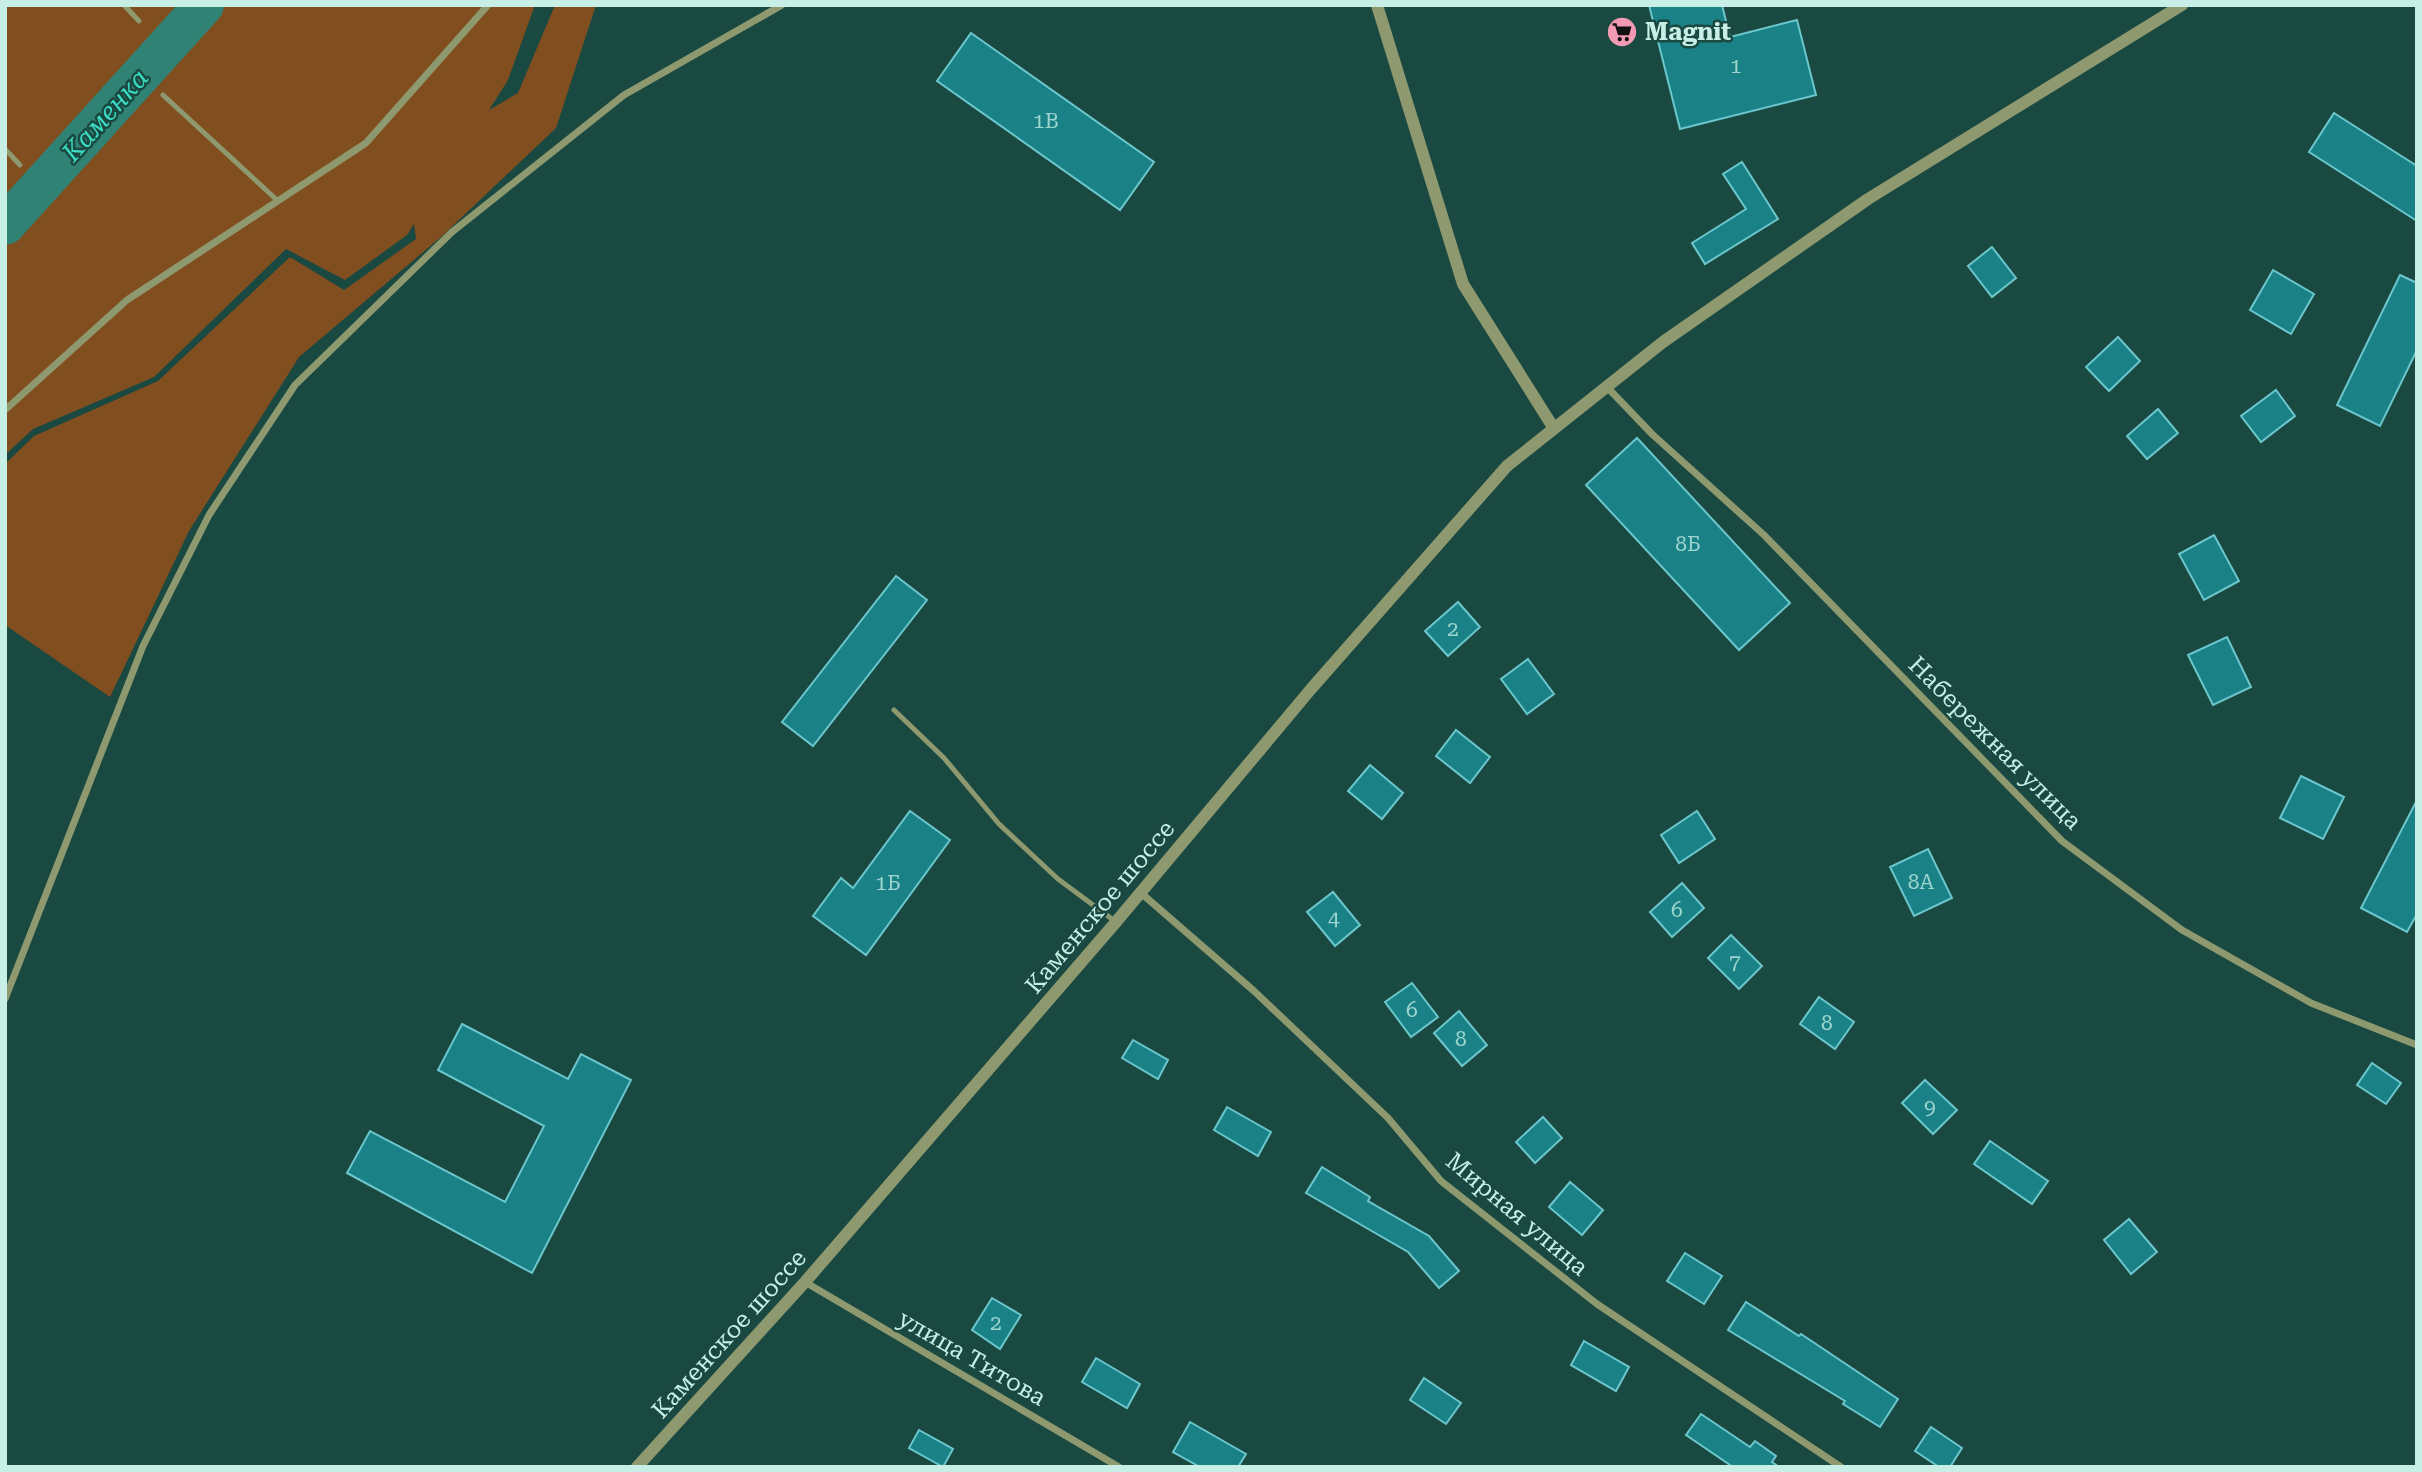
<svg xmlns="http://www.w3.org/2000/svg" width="2422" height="1472" font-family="'Roboto Serif',serif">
<rect width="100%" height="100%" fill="#1a4941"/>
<g fill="#814e1f">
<path d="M5,5H186L5,205Z"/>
<path d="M217,5H535L508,80L489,110L518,93L555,5H596L556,128L441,237L299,357L189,531L110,697L5,625V464L34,436L158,381L290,257L344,290L416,239L414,224L407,235L345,280L286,249L154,377L33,429L5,455V238Z"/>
</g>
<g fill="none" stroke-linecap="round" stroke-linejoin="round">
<path stroke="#308274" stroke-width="40" d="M5,225L204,5"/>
</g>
<g fill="#1a8187" stroke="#6bc7cc" stroke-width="2">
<path d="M1649,5H1722L1730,37L1797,20L1816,95L1680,129Z"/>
<path d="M971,33L1154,162L1120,210L937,81Z"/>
<path d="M2334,113L2417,166V221L2309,152Z"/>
<path d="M1742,162L1778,219L1705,264L1692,243L1746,209L1723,174Z"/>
<path d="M1992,247L2016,278L1992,297L1968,266Z"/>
<path d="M2273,270L2314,294L2291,334L2250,310Z"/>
<path d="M2400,275L2417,283V350L2380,426L2337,405Z"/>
<path d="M2118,337L2140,361L2109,391L2086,367Z"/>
<path d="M2276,390L2295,416L2261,442L2241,416Z"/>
<path d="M2158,409L2178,433L2147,459L2127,436Z"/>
<path d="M1637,438L1790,603L1739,650L1586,485Z"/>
<path d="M2214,535L2239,581L2204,600L2179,554Z"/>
<path d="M896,576L927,600L813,746L782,722Z"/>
<path d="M1458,602L1480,627L1448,656L1425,631Z"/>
<path d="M2227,637L2251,687L2213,705L2188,655Z"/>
<path d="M1528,659L1554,694L1527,714L1501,679Z"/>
<path d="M1456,730L1490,757L1470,783L1436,756Z"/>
<path d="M1370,765L1403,793L1382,819L1348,791Z"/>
<path d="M2301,776L2344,797L2323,839L2280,818Z"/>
<path d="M2417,800V914L2407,932L2361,908Z"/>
<path d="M910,811L950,840L866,955L813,916L841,878L853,888Z"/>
<path d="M1697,811L1715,839L1679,863L1661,835Z"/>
<path d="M1928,849L1952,898L1914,916L1890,867Z"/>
<path d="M1682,883L1704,908L1672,937L1650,912Z"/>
<path d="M1333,892L1360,925L1335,946L1307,912Z"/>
<path d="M1731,935L1762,966L1739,989L1708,958Z"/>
<path d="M1412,983L1438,1017L1411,1037L1385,1002Z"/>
<path d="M1819,997L1854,1022L1835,1049L1800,1024Z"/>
<path d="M1459,1011L1487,1045L1462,1066L1434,1033Z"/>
<path d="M462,1024L568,1079L581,1054L631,1080L532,1273L347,1173L370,1131L505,1202L544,1126L438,1070Z"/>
<path d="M1133,1040L1168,1060L1158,1079L1122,1058Z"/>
<path d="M2372,1063L2401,1083L2386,1104L2357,1085Z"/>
<path d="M1925,1080L1957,1110L1933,1134L1902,1103Z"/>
<path d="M1227,1107L1271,1132L1258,1156L1214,1130Z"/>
<path d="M1543,1117L1562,1138L1535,1163L1516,1142Z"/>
<path d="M1990,1141L2048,1181L2032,1204L1974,1164Z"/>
<path d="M1322,1167L1370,1197L1368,1201L1429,1236L1459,1271L1439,1288L1408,1252L1306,1193Z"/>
<path d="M1570,1182L1603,1210L1582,1235L1549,1207Z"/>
<path d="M2129,1219L2157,1252L2131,1274L2104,1240Z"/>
<path d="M1685,1253L1722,1276L1704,1304L1667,1281Z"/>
<path d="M992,1298L1021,1315L1000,1349L972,1330Z"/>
<path d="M1746,1302L1799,1336L1801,1334L1898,1399L1880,1427L1843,1404L1845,1401L1728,1330Z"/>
<path d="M1584,1341L1629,1367L1616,1391L1571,1365Z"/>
<path d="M1096,1358L1140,1384L1127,1408L1082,1382Z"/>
<path d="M1424,1378L1461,1403L1446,1424L1410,1400Z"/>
<path d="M1701,1414L1750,1447L1755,1441L1776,1456L1772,1462L1779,1467H1733L1686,1435Z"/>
<path d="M1190,1422L1246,1454L1238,1467H1200L1173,1452Z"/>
<path d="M1931,1427L1962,1448L1950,1467H1939L1915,1451Z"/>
<path d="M919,1430L953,1449L943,1467L909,1448Z"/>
</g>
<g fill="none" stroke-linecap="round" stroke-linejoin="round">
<g stroke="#8e996f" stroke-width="5">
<path d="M124,5L139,21"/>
<path d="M163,95L278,201"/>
<path d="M5,149L20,165"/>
<path d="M894,710L944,758L999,824L1058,879L1116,922"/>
</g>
<g stroke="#8e996f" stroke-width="7">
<path d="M1606,386L1652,434L1764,535L2062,841L2182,930L2311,1003L2417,1045"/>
<path d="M5,410L127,300L366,143L488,5"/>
<path d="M1141,893L1254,991L1388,1118L1441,1181L1597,1304L1841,1467"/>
<path d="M5,999L143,646L209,515L295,385L452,232L624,95L782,5"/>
<path d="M805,1282L1119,1467"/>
</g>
<g stroke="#8e996f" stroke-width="12">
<path d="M1377,5L1463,284L1553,427"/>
<path d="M637,1467L805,1282L1116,922L1311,689L1507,466L1663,342L1868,199L2182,5"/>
</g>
</g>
<defs>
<g id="supermarket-disc" transform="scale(1.575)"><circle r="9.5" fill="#f19ab4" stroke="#1a4941"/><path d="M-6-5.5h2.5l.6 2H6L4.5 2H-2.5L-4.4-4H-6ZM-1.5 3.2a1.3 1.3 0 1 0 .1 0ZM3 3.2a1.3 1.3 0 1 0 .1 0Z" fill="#111"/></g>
</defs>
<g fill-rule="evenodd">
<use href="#supermarket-disc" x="1622" y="32"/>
</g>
<g text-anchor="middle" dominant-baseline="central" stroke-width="5" stroke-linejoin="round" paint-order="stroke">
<g font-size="21" fill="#9cd4ce">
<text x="1736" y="66">1</text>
<text x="1046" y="121">1В</text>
<text x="1688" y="544">8Б</text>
<text x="1453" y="629">2</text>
<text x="1921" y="882">8А</text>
<text x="888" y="883">1Б</text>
<text x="1677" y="910">6</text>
<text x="1334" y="919">4</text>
<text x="1735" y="962">7</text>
<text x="1412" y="1010">6</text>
<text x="1827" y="1023">8</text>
<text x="1461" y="1039">8</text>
<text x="1930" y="1107">9</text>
<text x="996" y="1323">2</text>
</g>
<g font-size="24" font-weight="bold" fill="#c7efe6" stroke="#1a4941" text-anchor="start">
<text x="1645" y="32">Magnit</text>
</g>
<g font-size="24" fill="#c7efe6" stroke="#1a4941">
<text transform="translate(1995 743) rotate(45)">Набережная улица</text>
<text transform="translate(1100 907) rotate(-50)">Каменское шоссе</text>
<text transform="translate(1517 1214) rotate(40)">Мирная улица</text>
<text transform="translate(729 1334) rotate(-48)">Каменское шоссе</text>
<text transform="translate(972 1358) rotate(30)">улица Титова</text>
</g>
<g font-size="26" font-style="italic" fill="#3cdbc3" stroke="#1a4941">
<text transform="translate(105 115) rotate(-48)">Каменка</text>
</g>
</g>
<rect width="2422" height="1472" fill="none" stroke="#c7efe6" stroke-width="14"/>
</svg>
